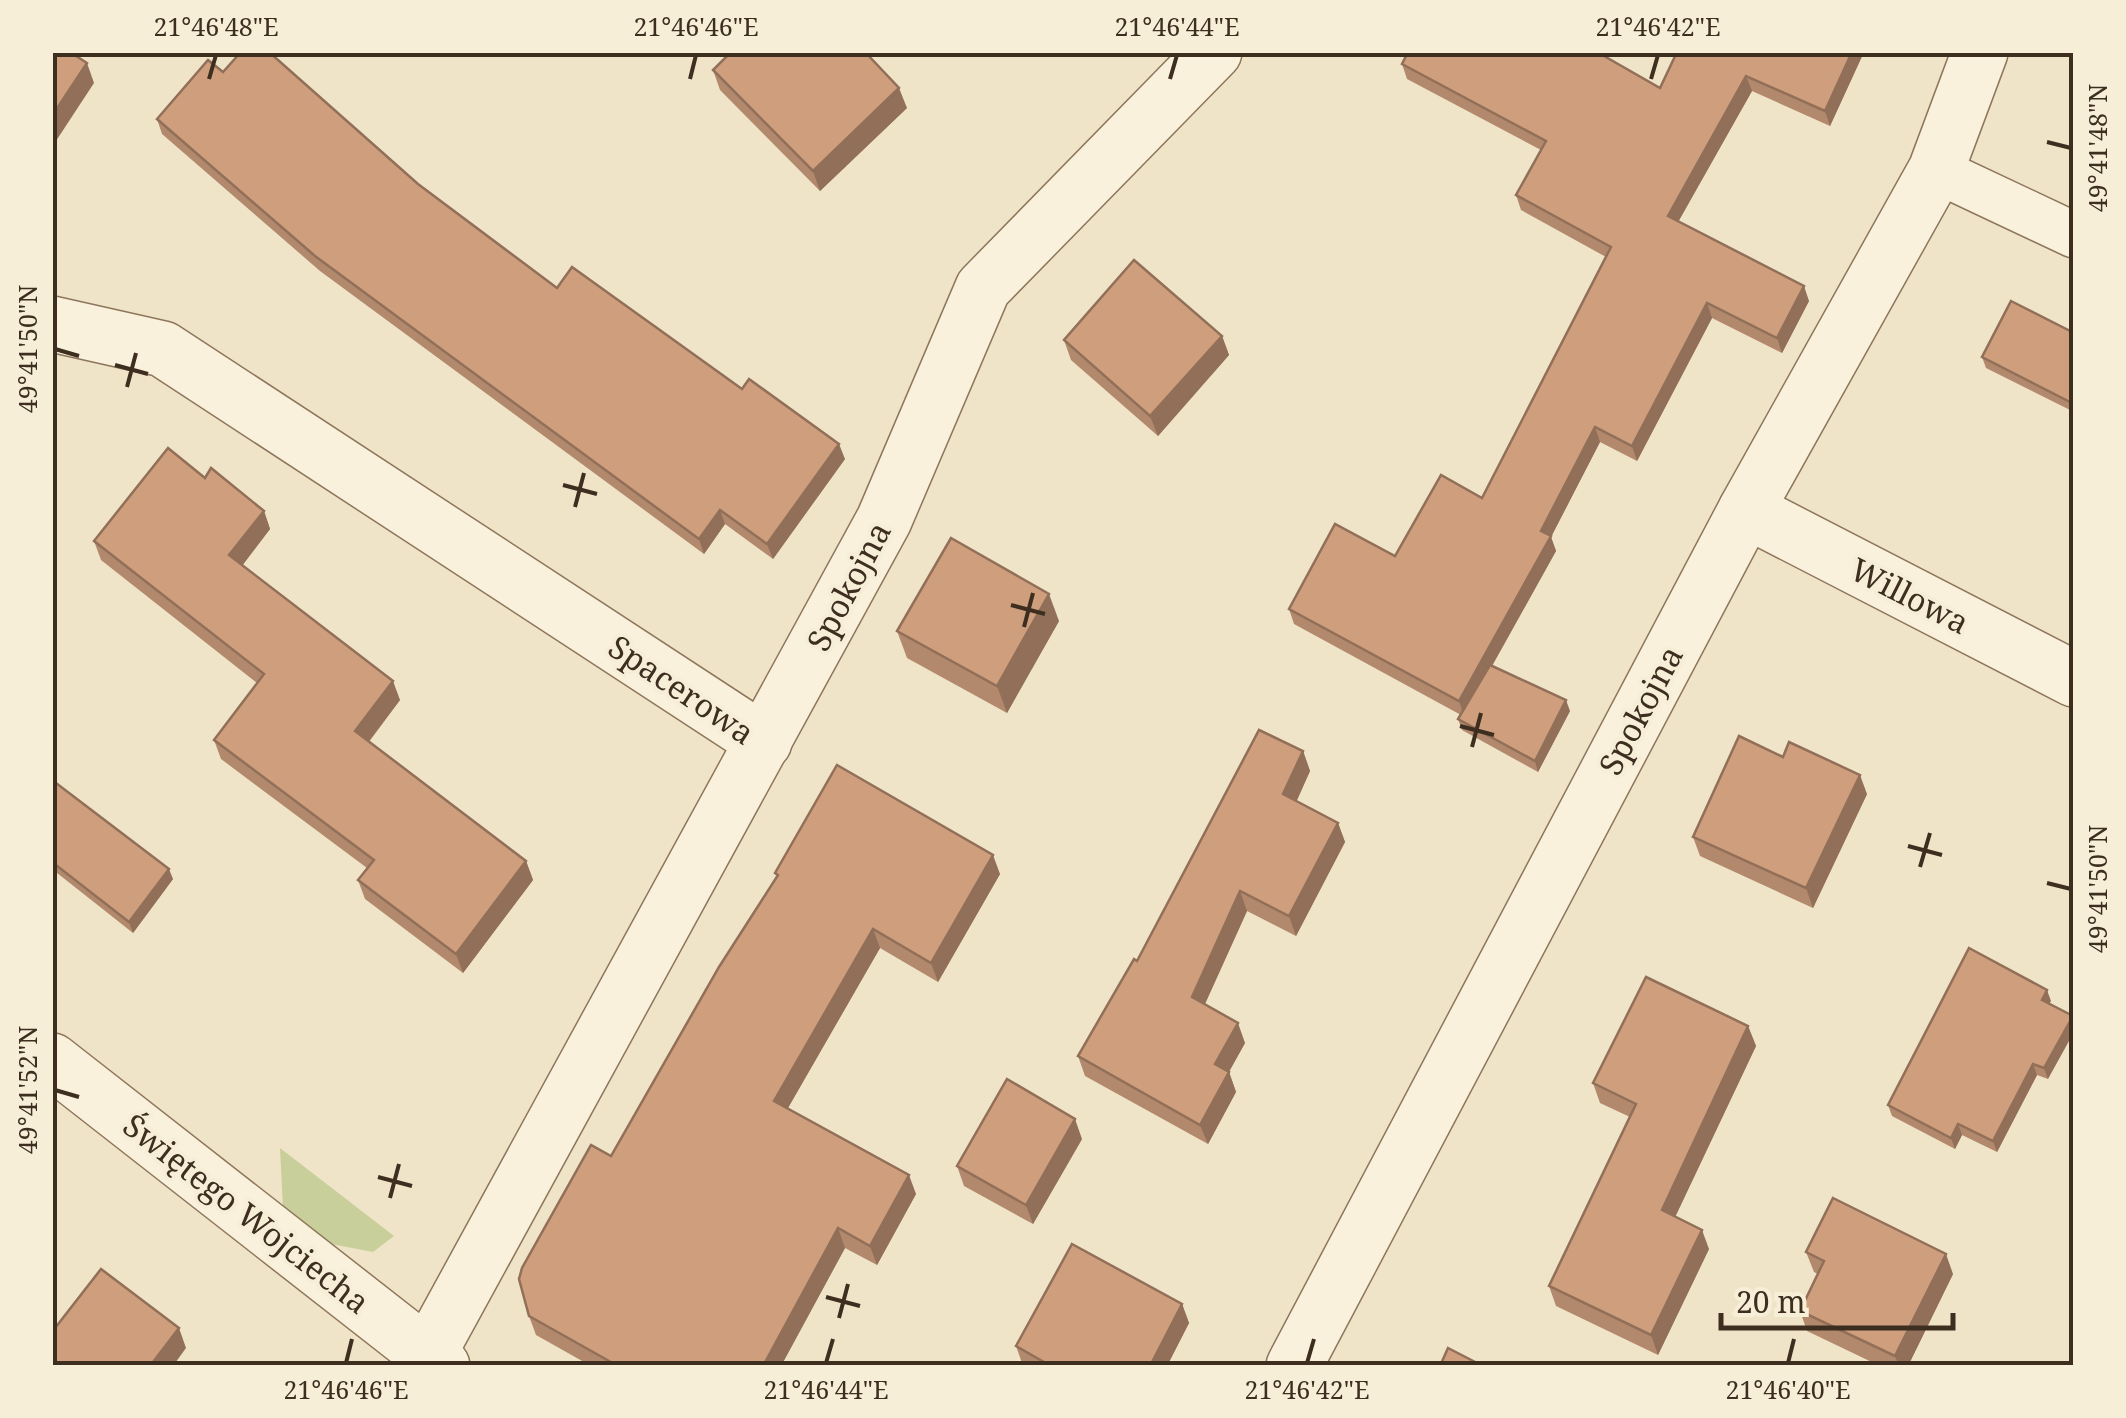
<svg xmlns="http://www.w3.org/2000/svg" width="2126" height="1418" font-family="'Noto Serif',serif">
<rect width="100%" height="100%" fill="#f0e4c8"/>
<path fill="#c9cf9b" d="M280,1148L394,1236L373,1252L305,1239L283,1209Z"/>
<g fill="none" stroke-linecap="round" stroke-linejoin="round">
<g stroke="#8d765c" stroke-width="48">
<path id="service" d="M1936,170L2074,235"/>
</g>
<g stroke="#8d765c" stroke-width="58">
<g id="minor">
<path d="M52,324L163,349L764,742"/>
<path d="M1746,510L2074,679"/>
<path d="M52,1061L442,1366"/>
<path d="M428,1354L884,520L983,288L1214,52"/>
<path d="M1294,1366L1746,510L1936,170L1980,52"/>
</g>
</g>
<use href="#service" stroke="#faf1dc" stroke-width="45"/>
<use href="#minor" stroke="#faf1dc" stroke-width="55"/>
</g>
<g fill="#b2896c">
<path d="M1677,52H1864L1830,126L1752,91L1678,222L1809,301L1782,353L1712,318L1637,461L1600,442L1551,537L1556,551L1492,666L1570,711L1538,772L1462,730L1458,719L1461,715L1294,624L1289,609L1395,556L1482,498L1606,257L1521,210L1516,195L1541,150L1407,79L1402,64L1660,88Z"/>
<path d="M713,70L907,108L820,191L720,90Z"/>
<path d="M223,72L557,288L742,389L845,459L773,559L725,524L704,554L320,271L162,134L157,119Z"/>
<path d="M2074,333V412L1986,368L1982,357Z"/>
<path d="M1222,336L1229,355L1158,436L1071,360L1064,340Z"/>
<path d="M205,478L264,511L270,529L242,565L400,700L369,742L526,861L533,880L463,973L365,899L358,880L367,868L221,759L214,740L257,683L101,560L94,541Z"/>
<path d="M1059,621L1007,713L907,658L897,631Z"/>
<path d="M1303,751L1310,771L1296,801L1338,823L1345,842L1296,936L1247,911L1205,1004L1245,1043L1229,1072L1236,1092L1208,1144L1085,1076L1078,1056L1137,961Z"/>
<path d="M1783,757L1867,794L1813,908L1700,856L1693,837Z"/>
<path d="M52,780L173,879L133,933L52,869Z"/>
<path d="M775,873L1000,874L938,982L880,948L788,1108L916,1194L877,1265L845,1248L781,1366H591L536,1335L529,1316L611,1156L777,877Z"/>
<path d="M2051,1001L2049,1004L2048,1079L2037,1075L1997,1152L1962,1135L1955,1149L1892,1116L1888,1105Z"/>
<path d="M1748,1026L1756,1046L1675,1217L1709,1249L1658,1355L1556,1306L1549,1286L1630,1117L1600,1103L1593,1083Z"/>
<path d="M1082,1139L1033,1224L964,1186L957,1166Z"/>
<path d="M1806,1252L1953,1274L1908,1366H1880L1807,1331L1800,1311L1818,1274L1814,1272Z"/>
<path d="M1182,1304L1189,1323L1167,1366H1023L1016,1346Z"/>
</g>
<g fill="#916f58">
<path d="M1852,52H1864L1830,126L1825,111Z"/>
<path d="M87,63L94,83L52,147V116Z"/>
<path d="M1746,76L1752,91L1673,231L1668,216Z"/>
<path d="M899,88L907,108L820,191L813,171Z"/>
<path d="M1804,286L1809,301L1782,353L1777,338Z"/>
<path d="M1707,303L1712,318L1637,461L1632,446Z"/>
<path d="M1222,336L1229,355L1158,436L1150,416Z"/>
<path d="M1595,427L1600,442L1551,537L1556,551L1464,716L1459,701L1541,531Z"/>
<path d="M839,444L845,459L773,559L767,544Z"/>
<path d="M720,510L725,524L704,554L699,539Z"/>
<path d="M264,511L270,529L236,574L229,555Z"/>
<path d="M1049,594L1059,621L1007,713L997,686Z"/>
<path d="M393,681L400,700L362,750L355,731Z"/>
<path d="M1566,700L1570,711L1538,772L1535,761Z"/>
<path d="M1303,751L1310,771L1291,814L1283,794Z"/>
<path d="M1860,775L1867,794L1813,908L1806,888Z"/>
<path d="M1338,823L1345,842L1296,936L1289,916Z"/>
<path d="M993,855L1000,874L938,982L931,963Z"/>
<path d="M526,861L533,880L463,973L456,954Z"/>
<path d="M169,869L173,879L133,933L129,922Z"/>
<path d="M1240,891L1247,911L1199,1017L1192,997Z"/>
<path d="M873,929L880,948L781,1120L774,1101Z"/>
<path d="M2047,990L2051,1001L2045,1010L2042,1000Z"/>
<path d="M2073,1016L2074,1032L2048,1079L2044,1068Z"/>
<path d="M1238,1023L1245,1043L1222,1084L1215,1064Z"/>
<path d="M1748,1026L1756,1046L1669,1230L1662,1210Z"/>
<path d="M2033,1064L2037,1075L1997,1152L1993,1141Z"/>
<path d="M1229,1072L1236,1092L1208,1144L1200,1125Z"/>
<path d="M1075,1119L1082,1139L1033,1224L1026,1205Z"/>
<path d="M1958,1124L1962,1135L1955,1149L1951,1138Z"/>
<path d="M909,1175L916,1194L877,1265L870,1246Z"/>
<path d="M838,1228L845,1248L781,1366H763Z"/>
<path d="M1702,1230L1709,1249L1658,1355L1651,1335Z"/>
<path d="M1946,1254L1953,1274L1908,1366H1899L1895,1356Z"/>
<path d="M1182,1304L1189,1323L1167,1366H1150Z"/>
<path d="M179,1328L186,1348L173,1366H150Z"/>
</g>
<g fill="#cf9f7d" stroke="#916f58" stroke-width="2.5">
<path d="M52,52H70L87,63L52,116Z"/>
<path d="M241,52H269L418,184L557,288L572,267L742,389L749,379L839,444L767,544L720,510L699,539L315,256L157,119L208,60L223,72Z"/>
<path d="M731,52H865L899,88L813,171L713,70Z"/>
<path d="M1408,52H1597L1660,88L1677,52H1852L1825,111L1746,76L1668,216L1804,286L1777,338L1707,303L1632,446L1595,427L1541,531L1551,536L1459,701L1289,609L1335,524L1395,556L1441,475L1482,498L1611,247L1516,195L1546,141L1402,64Z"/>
<path d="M1134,260L1222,336L1150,416L1064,340Z"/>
<path d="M2011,301L2074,333V404L1982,357Z"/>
<path d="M168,448L205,478L211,468L264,511L229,555L393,681L355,731L526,861L456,954L358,880L374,860L214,740L264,674L94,541Z"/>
<path d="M951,538L1049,594L997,686L897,631Z"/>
<path d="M1490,665L1566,700L1535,761L1458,719Z"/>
<path d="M1259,730L1303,751L1283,794L1338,823L1289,916L1240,891L1192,997L1238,1023L1215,1064L1229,1072L1200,1125L1078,1056L1134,959L1137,961Z"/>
<path d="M1739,736L1783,757L1789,742L1860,775L1806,888L1693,837Z"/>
<path d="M837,765L993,855L931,963L873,929L774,1101L909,1175L870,1246L838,1228L763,1366H618L529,1316L519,1279L522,1268L591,1145L611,1156L719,967L778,875L775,873Z"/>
<path d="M52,780L169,869L129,922L52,862Z"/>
<path d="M1969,948L2047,990L2042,1000L2073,1016L2044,1068L2033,1064L1993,1141L1958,1124L1951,1138L1888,1105Z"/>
<path d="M1646,977L1748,1026L1662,1210L1702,1230L1651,1335L1549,1286L1636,1104L1593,1083Z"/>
<path d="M1007,1079L1075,1119L1026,1205L957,1166Z"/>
<path d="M1833,1198L1946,1254L1895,1356L1800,1311L1824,1261L1806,1252Z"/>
<path d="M1072,1244L1182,1304L1150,1366H1051L1016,1346Z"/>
<path d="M101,1269L179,1328L150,1366H52V1332Z"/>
<path d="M1448,1348L1483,1366H1440Z"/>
</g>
<path fill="none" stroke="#3d2e20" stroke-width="4" d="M209,79L216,55M690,79L696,55M1170,79L1177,55M1651,79L1658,55M2047,142L2071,148M55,349L79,356M115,365L148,374M127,387L136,353M563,485L597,494M575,507L584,473M1011,605L1045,614M1024,627L1033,593M1460,726L1494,735M1472,747L1481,713M1908,846L1942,855M1920,867L1930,833M2047,883L2071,889M55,1090L79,1097M378,1177L412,1186M390,1198L399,1164M826,1297L860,1306M839,1318L848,1284M346,1363L352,1339M826,1363L833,1339M1307,1363L1314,1339M1788,1363L1794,1339"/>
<g text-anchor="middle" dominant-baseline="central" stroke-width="8" stroke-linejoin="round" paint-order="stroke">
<g font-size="32" fill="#3d2e20" stroke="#f7eed8">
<text transform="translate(848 586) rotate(-62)">Spokojna</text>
<text transform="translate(1910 595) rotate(27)">Willowa</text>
<text transform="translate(682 689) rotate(34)">Spacerowa</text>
<text transform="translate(1640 710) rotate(-62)">Spokojna</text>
<text transform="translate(247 1213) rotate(38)">Świętego Wojciecha</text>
</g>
</g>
<rect width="2126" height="1418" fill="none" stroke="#f7eed8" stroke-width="110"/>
<path d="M1721 1313v15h232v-15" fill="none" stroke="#3d2e20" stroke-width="5"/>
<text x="1736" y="1313" font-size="30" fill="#3d2e20" stroke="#f7eed8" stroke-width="8" paint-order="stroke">20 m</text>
<rect x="55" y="55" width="2016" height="1308" fill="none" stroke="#3d2e20" stroke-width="4"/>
<g font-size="25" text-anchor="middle" fill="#3d2e20">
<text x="216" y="36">21°46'48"E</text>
<text x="696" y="36">21°46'46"E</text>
<text x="1177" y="36">21°46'44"E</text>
<text x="1658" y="36">21°46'42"E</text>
<text transform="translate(2098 148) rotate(-90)" y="9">49°41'48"N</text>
<text transform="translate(28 349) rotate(-90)" y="9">49°41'50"N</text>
<text transform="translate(2098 889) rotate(-90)" y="9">49°41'50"N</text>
<text transform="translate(28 1090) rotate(-90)" y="9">49°41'52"N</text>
<text x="346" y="1399">21°46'46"E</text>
<text x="826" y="1399">21°46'44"E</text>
<text x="1307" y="1399">21°46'42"E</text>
<text x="1788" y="1399">21°46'40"E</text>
</g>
</svg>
